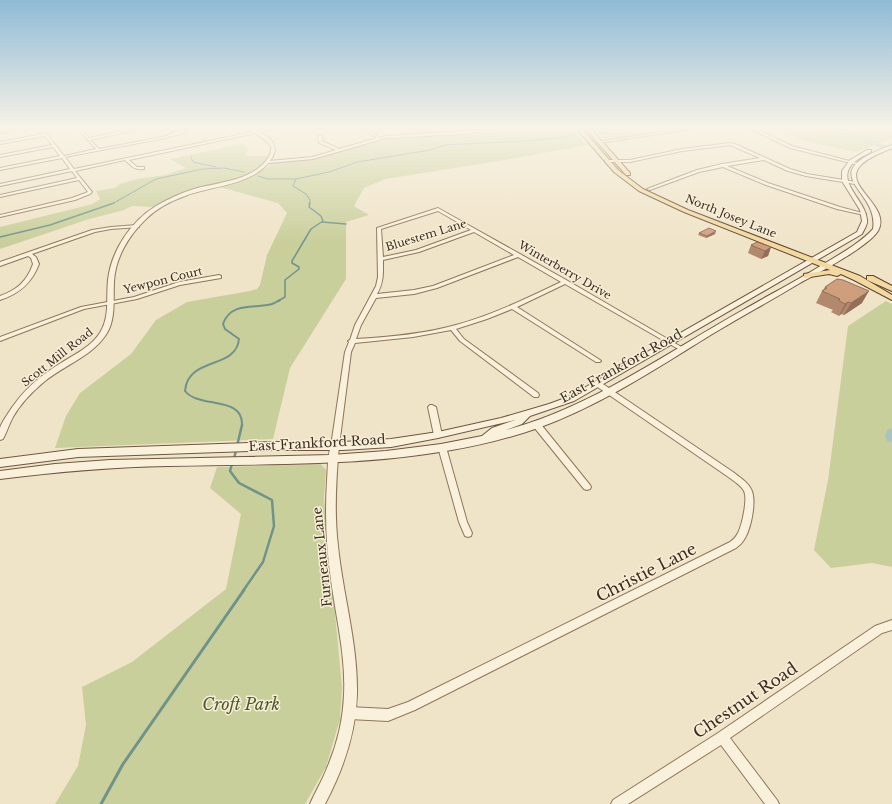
<svg xmlns="http://www.w3.org/2000/svg" width="892" height="804" font-family="'Libre Baskerville',serif">
<rect width="100%" height="100%" fill="#f0e4c8"/>
<g fill="#c9cf9b">
<path d="M501,129H575L586,145L505,160L385,179L364,188L354,206L369,215L346,222V279L290,368L273,439L55,448L66,416L80,393L131,354L156,320L187,302L250,291L257,289L260,285L267,255L287,213L278,203L216,186L256,174L273,163L310,159L384,138L463,134Z"/>
<path d="M594,129H677L605,140Z"/>
<path d="M776,129H892V138L856,152L805,141Z"/>
<path d="M243,144L248,149L245,156H268L266,162L261,166L245,175L177,195L154,207L132,206L124,210L86,220L0,249V227L93,204L100,199L96,191L115,188L120,184L137,179L165,175L186,168L170,159Z"/>
<path d="M886,301L892,304V567L872,563L831,568L814,550L828,480L848,326Z"/>
<path d="M321,464L326,470L324,498L342,687L340,719L326,767L305,804H55L78,766L86,725L82,687L132,662L226,589L241,514L210,488L217,467Z"/>
</g>
<g fill="none" stroke-linecap="round" stroke-linejoin="round">
<g stroke="#6f938a" stroke-width="1">
<path d="M191,157L193,162L216,167"/>
<path d="M258,176L268,179H296"/>
<path d="M112,204L156,179L203,169L224,168L244,172"/>
<path d="M309,204L310,200L306,194L293,186L296,179L329,172L357,162L430,150L445,145L539,140L565,137L573,134L619,132L626,129"/>
</g>
<g stroke="#6f938a" stroke-width="1.5">
<path d="M322,222L346,224"/>
<path d="M0,237L50,225L114,203"/>
<path d="M278,301L285,297V280L299,269V267L292,263V261L311,229L323,221L321,216L309,207L310,203"/>
</g>
<path stroke="#6f938a" stroke-width="2" d="M242,426C244,395 199,409 185,391C188,356 236,370 239,339L225,329L223,324C231,301 255,309 272,304C275,303 278,301 280,300"/>
<g stroke="#6f938a" stroke-width="2.5">
<path d="M237,446L242,425"/>
<path d="M234,459L236,450"/>
<path d="M232,464L230,471L239,483L272,500L274,526L263,562L243,591"/>
</g>
<path stroke="#6f938a" stroke-width="3" d="M101,804L123,764L244,590"/>
<g fill="#a9c4bc" fill-rule="evenodd">
<path d="M838,129H847L868,140L892,147V151L864,142Z"/>
<path d="M892,428V442L887,441L885,437L887,430Z"/>
</g>
<g stroke="#8d765c" stroke-width="2">
<g id="minor">
<path d="M8,129H16L0,133V131Z"/>
<path d="M40,129H43L64,156L96,149L78,129H81L89,138L132,129H140L90,140L99,149C120,145 141,141 162,137C170,135 182,129 189,129L181,134L160,139L65,157L74,169L267,129H275L129,160L137,167H144V169C134,170 133,167 125,160L75,171L92,192L90,194L75,200L0,217V215L72,198L88,192L79,180L0,197V195L77,178L72,171L0,186V184L70,169L62,158L0,170V168L60,156L53,147L0,157V155L52,145L45,136L0,144V142L43,134Z"/>
<path d="M363,129H367L380,138L386,136L495,129L463,134L386,138L313,159L269,163L267,162L269,161L313,157L336,150L319,143L318,136L320,135L322,136V141L339,149L377,138Z"/>
<path d="M681,129H692L599,143L597,142Z"/>
<path d="M751,129H756L792,146L861,164L859,165L790,148Z"/>
<path d="M730,143L735,144L790,169L807,174L856,182L857,183L855,184L806,176L788,171L764,160L727,166L768,183L840,207L866,214L864,215L837,209L766,185L723,167L699,172L650,190L647,189L697,170L722,164L760,158L730,145L682,151L630,162H607L605,161L607,160H630L682,149Z"/>
<path d="M438,208L568,281L685,349L682,351L680,350L565,284L517,307L600,360L601,361L600,362H596L512,309L487,319L456,329L464,339L538,393L539,395L538,397H534L460,341L451,330L413,337L355,343L351,352L339,446L338,448H332L331,446L345,352L349,342L348,341L350,340L355,325L376,286L378,277L377,228ZM438,211L471,230L416,250L383,257L381,229ZM474,232L514,255L433,286L414,290L377,294C384,282 383,273 383,260L419,252ZM518,257L561,282C527,298 493,315 456,325C424,334 390,337 356,339L361,325L376,298L414,294L437,288Z"/>
<path d="M137,225H139V227L111,229L95,232L32,254L36,257L39,264C32,283 19,294 0,300V296C17,290 27,281 33,264L31,258L28,256L0,266V262L92,230L111,227Z"/>
<path d="M219,275L221,276V278L180,285L137,299L84,309L0,341V337L81,307L134,297L179,282Z"/>
<path d="M596,382H600L733,472C739,477 747,481 751,489C757,500 751,528 745,538C743,542 740,545 736,548L415,710L388,721L349,719L345,717L343,713L345,709L349,707L388,709L408,702L730,542C733,540 736,537 738,533C742,525 748,499 744,491C740,484 732,480 727,476L596,386L595,384Z"/>
<path d="M430,405H432L436,407L442,435L441,437H435L434,435L428,407Z"/>
<path d="M536,421L539,422L590,485L591,487L590,489L587,490L584,489L533,426L532,424L533,422Z"/>
<path d="M442,444L445,445L446,447L467,522L472,533L471,536L468,537L465,536L459,522L438,447L439,445Z"/>
<path d="M892,620V630L882,633L730,738L777,800L779,804H765L721,745L628,804H611L613,800L718,733L875,626Z"/>
</g>
</g>
<g stroke="#8d765c" stroke-width="2">
<g id="tertiary">
<path d="M248,129C256,129 264,134 270,139C276,145 276,151 272,158C254,186 213,185 185,196C171,201 157,208 146,219C129,235 115,258 114,282C113,299 116,318 107,333C94,355 65,365 45,381C33,391 21,403 13,417C9,424 7,432 3,439L0,440C0,436 0,432 0,428C1,424 5,418 7,415C21,392 39,376 61,363C75,354 93,346 101,331C110,315 106,297 108,280C111,251 131,221 156,206C168,199 181,193 194,189C218,182 253,181 268,158C270,154 272,151 271,146L264,139Z"/>
<path d="M335,443L338,444L339,446C336,479 334,513 338,546C343,595 358,644 357,694C356,733 343,770 325,804H310C315,792 322,781 327,768C337,745 343,720 344,695C346,656 336,618 331,580C326,547 325,513 327,480C328,469 327,454 332,444Z"/>
</g>
</g>
<g stroke="#6f573f" stroke-width="2">
<path id="secondary" d="M892,145V148C881,153 868,157 860,166C842,186 892,206 878,231C868,247 818,273 800,283C770,301 739,318 709,336C654,370 599,406 538,428C420,469 291,463 168,466C111,467 56,472 0,479V471L55,464L110,460L331,455L386,451L441,444L482,436L492,428L515,420L438,438L391,447L343,450H274L78,457L0,467V459L78,449L274,442H343L391,439L438,432L501,418L549,404L568,397L584,388L857,232L862,221L860,210L842,181V171L850,160L867,150H871V152C865,155 857,159 852,164C836,183 866,200 867,220C868,224 864,230 862,234L574,401L530,416L522,424L506,430C592,407 666,353 743,310C769,295 796,281 822,265C840,254 859,244 873,229C880,188 809,175 892,145Z"/>
</g>
<g stroke="#5b4430" stroke-width="2">
<g id="primary">
<path d="M577,129H582L618,170L643,189L688,210L860,276L892,295V300L854,280L841,274L837,276L829,274L804,278V274L830,270L684,212L639,191L614,172Z"/>
<path d="M586,129H591L630,173V175H626Z"/>
<path d="M867,276H873L892,286V291L867,280Z"/>
</g>
</g>
<use href="#minor" fill="#faf1dc" fill-rule="evenodd"/>
<use href="#tertiary" fill="#faf1dc" fill-rule="evenodd"/>
<use href="#secondary" fill="#faf1dc" fill-rule="evenodd"/>
<use href="#primary" fill="#f3d9a0" fill-rule="evenodd"/>
</g>
<g fill="#b2896c">
<path d="M699,233L715,234L706,238L698,235Z"/>
<path d="M751,245L771,247L768,256L761,259L748,253Z"/>
<path d="M825,287L862,303L844,315L841,314L839,316L831,312L833,310L816,303L822,291L823,290Z"/>
</g>
<g fill="#916f58">
<path d="M716,231L715,234L706,238L707,236Z"/>
<path d="M771,247L768,256L761,259L765,251Z"/>
<path d="M869,291L862,303L844,315L851,303Z"/>
<path d="M848,302L841,314L839,316L845,304Z"/>
</g>
<g fill="#cf9f7d" stroke="#916f58">
<path d="M709,228L716,231L707,236L699,233Z"/>
<path d="M757,242L771,247L765,251L751,245Z"/>
<path d="M837,279L843,280L869,291L851,303L848,302L845,304L838,300L840,299L822,291L827,288L825,287Z"/>
</g>
<linearGradient id="sky" x2="0" y2="1"><stop stop-color="#8fbad6"/><stop offset="0.53" stop-color="#f8f3e6"/><stop offset="1" stop-color="#f8f3e6" stop-opacity="0"/></linearGradient>
<rect width="892" height="242" fill="url(#sky)"/>
<g text-anchor="middle" dominant-baseline="central" stroke-width="3" stroke-linejoin="round" paint-order="stroke">
<g font-size="11" fill="#3d2e20" stroke="#f7eed8">
<text transform="translate(731 216) rotate(22)">North Josey Lane</text>
<text transform="translate(426 235) rotate(-17)">Bluestem Lane</text>
<text transform="translate(565 270) rotate(30)">Winterberry Drive</text>
<text transform="translate(163 280) rotate(-14)">Yewpon Court</text>
<text transform="translate(57 357) rotate(-38)">Scott Mill Road</text>
</g>
<g font-size="13" fill="#3d2e20" stroke="#f7eed8">
<text transform="translate(621 366) rotate(-29)">East Frankford Road</text>
<text transform="translate(317 443) rotate(-3)">East Frankford Road</text>
<text transform="translate(322 557) rotate(-96)">Furneaux Lane</text>
</g>
<g font-size="16" fill="#3d2e20" stroke="#f7eed8">
<text transform="translate(646 572) rotate(-27)">Christie Lane</text>
<text transform="translate(745 700) rotate(-34)">Chestnut Road</text>
</g>
<g font-size="16" font-style="italic" fill="#4d5a26" stroke="#f7eed8">
<text x="241" y="704">Croft Park</text>
</g>
</g>
</svg>
